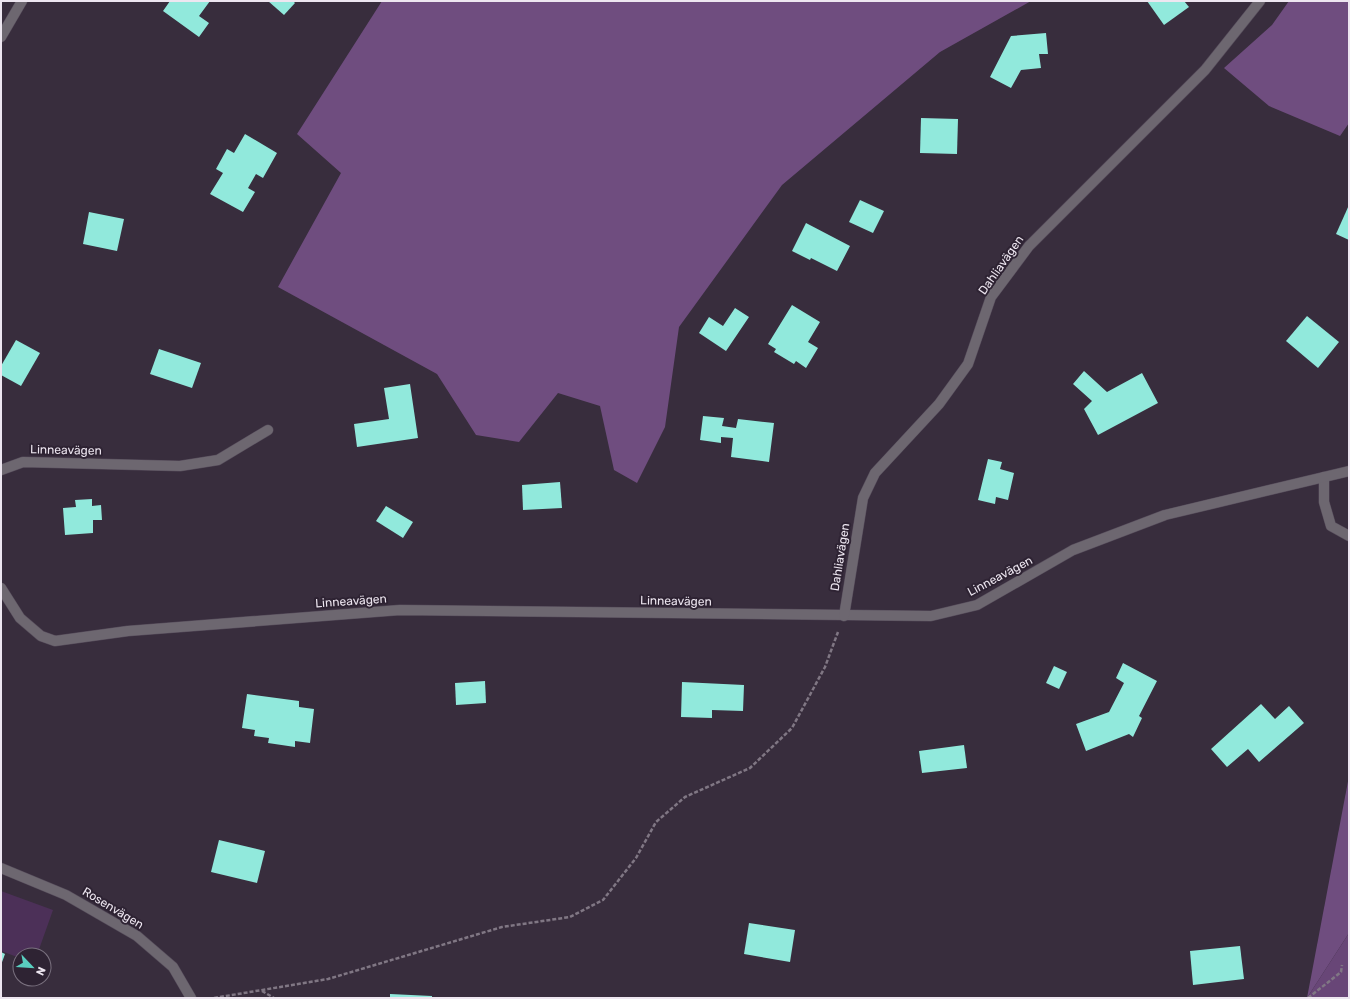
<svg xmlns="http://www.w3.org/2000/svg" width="1350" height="999" font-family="Rubik,sans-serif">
<rect width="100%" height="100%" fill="#382d3d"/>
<path fill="#4c3058" d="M1,891L53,910L37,955H20V958L1,951Z"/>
<g fill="#6f4d7f">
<path d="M382,1H1031L940,52L782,185L679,327L665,427L637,483L614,470L600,406L558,393L519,442L476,435L437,374L278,287L341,173L297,134Z"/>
<path d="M1289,1H1349V123L1340,136L1269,106L1224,68L1272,25Z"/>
<path d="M1349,776V933L1307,998Z"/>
</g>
<path fill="#684677" d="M1349,933V998H1307Z"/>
<g fill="#91e9dc">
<path d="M170,1H210L199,16L209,23L199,37L163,11Z"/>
<path d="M268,1H293L295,3L284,15Z"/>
<path d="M1147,1H1184L1189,7L1164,25Z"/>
<path d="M1046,33L1048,54H1039L1041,68L1021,70L1011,88L990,77L1011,36Z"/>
<path d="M921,118L958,119L957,154L920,153Z"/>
<path d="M245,134L277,153L263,178L256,174L248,188L255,192L243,212L210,194L223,173L216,169L227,149L234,153Z"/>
<path d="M860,200L884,211L873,233L849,222Z"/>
<path d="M1349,205V240L1336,234Z"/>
<path d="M89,212L124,219L117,251L83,244Z"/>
<path d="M806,223L850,246L837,271L811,258L810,260L792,251Z"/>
<path d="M792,305L820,322L808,342L818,348L806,368L796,361L794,364L774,352L776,349L768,344Z"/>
<path d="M735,308L749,317L726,351L699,333L709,317L723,326Z"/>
<path d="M1307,316L1339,342L1318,368L1286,341Z"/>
<path d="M16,340L40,353L21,386L1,375V366Z"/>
<path d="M159,349L201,363L192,388L150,374Z"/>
<path d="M1084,371L1107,392L1142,373L1158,403L1098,435L1084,409L1092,401L1073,384Z"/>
<path d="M410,384L418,438L357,447L354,424L389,419L384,388Z"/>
<path d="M703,416L724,418L722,426L736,428L738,419L774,423L769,462L731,457L733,438L721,437V443L700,440Z"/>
<path d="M988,459L1002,462L1000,469L1014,473L1008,500L996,497L995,504L978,500Z"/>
<path d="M560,482L562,508L523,510L522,485Z"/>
<path d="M92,499V506L101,505L102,520H93V533L65,535L63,508L76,507L75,500Z"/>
<path d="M386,506L413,522L403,538L376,521Z"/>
<path d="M1123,663L1157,681L1139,716L1142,718L1133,737L1129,734L1086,751L1076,724L1109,712L1124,683L1116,678Z"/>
<path d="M1054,666L1067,672L1059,689L1046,683Z"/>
<path d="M485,681L486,703L456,705L455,683Z"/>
<path d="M682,682L744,685L743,711L712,710V718L681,717Z"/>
<path d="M247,694L299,701V707L314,709L310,743L295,741V747L268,743L269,738L254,736L255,730L242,728Z"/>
<path d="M1261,704L1275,719L1289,706L1304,723L1259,762L1248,749L1227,767L1211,749Z"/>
<path d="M964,745L967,768L922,773L919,751Z"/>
<path d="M219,840L265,851L257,883L211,872Z"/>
<path d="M749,923L795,930L790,962L744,954Z"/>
<path d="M1240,946L1244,979L1193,985L1190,951Z"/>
<path d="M1,952L5,954L1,965Z"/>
<path d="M390,994L432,996V998H390Z"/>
</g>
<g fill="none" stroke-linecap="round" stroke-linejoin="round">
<g stroke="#554b5a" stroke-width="11">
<g id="minor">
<path d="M1,37L22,1"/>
<path d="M1,470L23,462L180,466L218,460L268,430"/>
<path d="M1324,477V502L1331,526L1349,536"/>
<path d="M1,588L20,618L41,636L55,641L128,631L400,610L931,616L977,605L1073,550L1165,515L1349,471"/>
<path d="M844,616L863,498L875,473L939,404L968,364L991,297L1029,246L1205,70L1260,1"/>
<path d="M1,868L66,895L137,936L173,967L191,998"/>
</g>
</g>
<g stroke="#807784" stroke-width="2.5" stroke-dasharray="4 2" stroke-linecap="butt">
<path d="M262,991L274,998"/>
<path d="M214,998L328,979L502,927L570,917L603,900L636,858L656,822L685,797L750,768L792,728L825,667L838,632"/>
<path d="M1308,998L1341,972L1342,965"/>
</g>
<use href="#minor" stroke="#6d6770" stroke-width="10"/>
</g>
<g text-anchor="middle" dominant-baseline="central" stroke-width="4" stroke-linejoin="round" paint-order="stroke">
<g font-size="12" fill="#ede6f0" stroke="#2e2333">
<text transform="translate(1001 265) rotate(-55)">Dahliavägen</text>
<text transform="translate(66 450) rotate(1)">Linneavägen</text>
<text transform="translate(840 557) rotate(-81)">Dahliavägen</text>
<text transform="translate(1000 576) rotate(-28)">Linneavägen</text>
<text transform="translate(351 601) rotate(-4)">Linneavägen</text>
<text transform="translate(676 601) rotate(1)">Linneavägen</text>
<text transform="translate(113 908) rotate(31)">Rosenvägen</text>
</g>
</g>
<rect width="1350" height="999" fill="none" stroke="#ede6f0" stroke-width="4"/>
<g transform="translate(32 967) rotate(115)"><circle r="19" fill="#2e2333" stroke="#7a717f"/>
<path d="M0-3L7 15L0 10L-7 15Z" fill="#59cebf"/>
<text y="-6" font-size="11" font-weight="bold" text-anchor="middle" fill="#ede6f0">N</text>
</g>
</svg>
